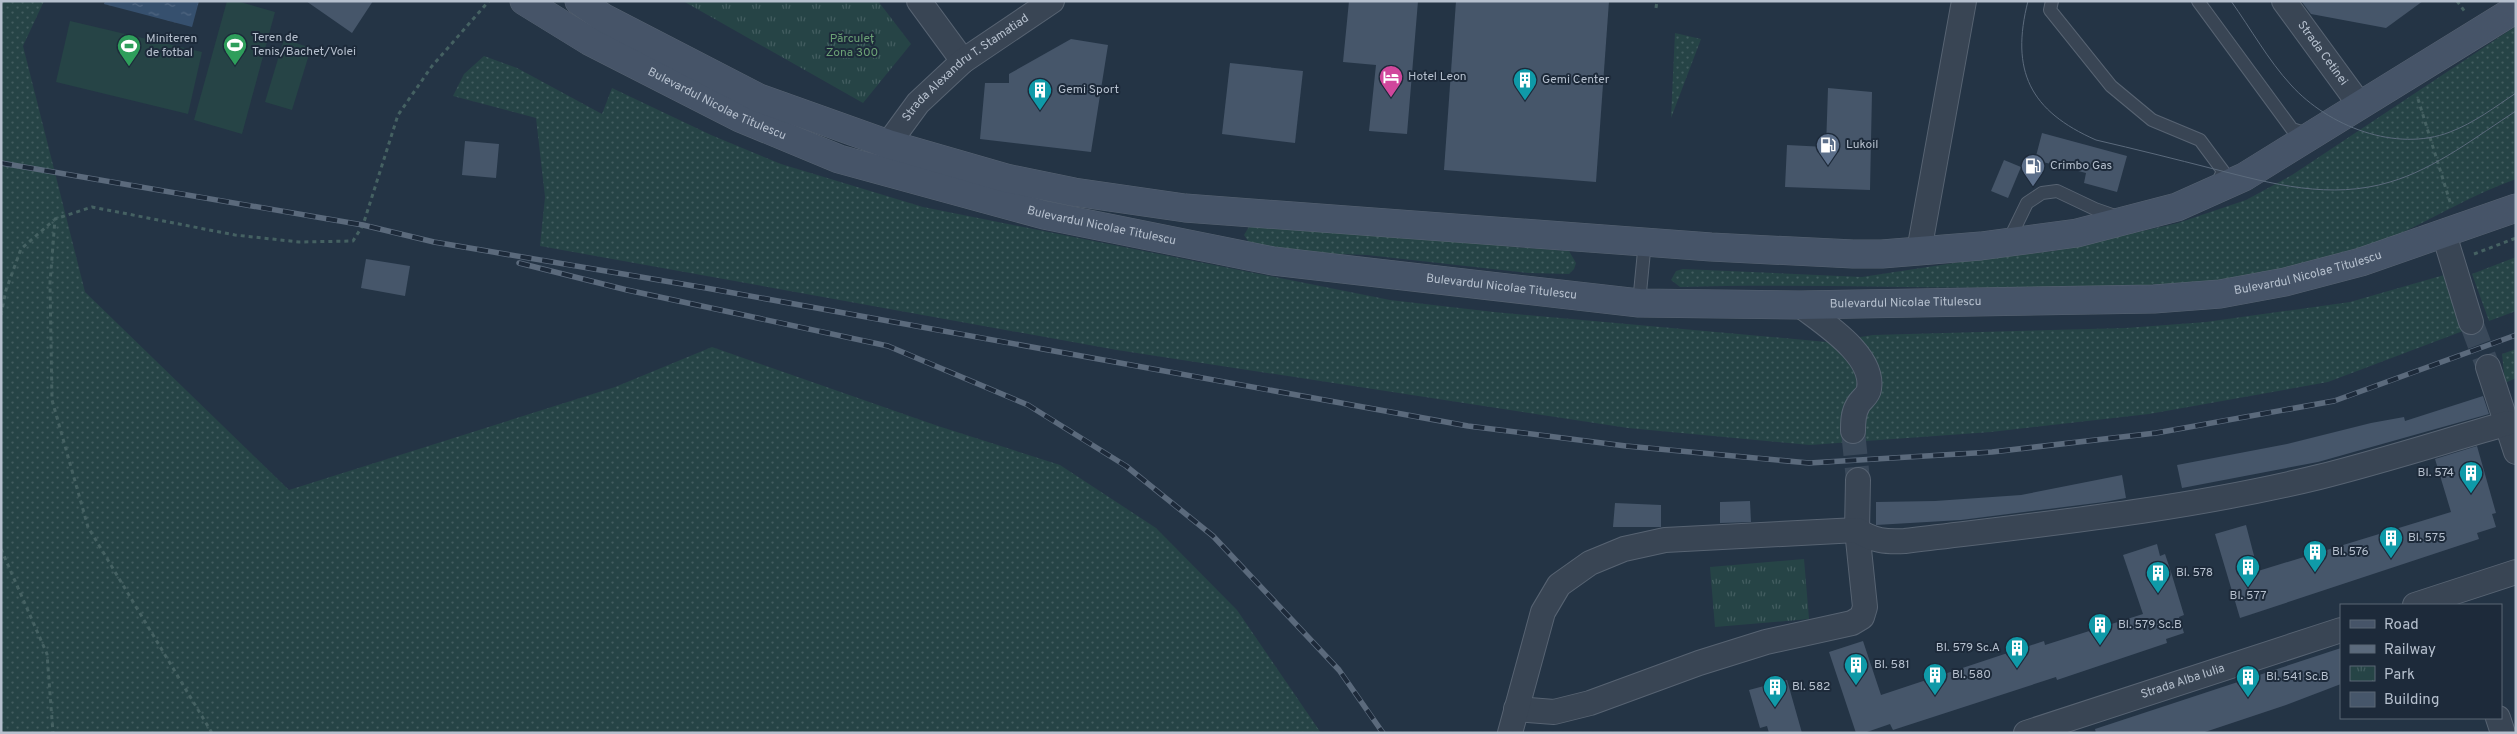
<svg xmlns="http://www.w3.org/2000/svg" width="2517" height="734" font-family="Overpass,sans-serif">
<defs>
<pattern id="grass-dots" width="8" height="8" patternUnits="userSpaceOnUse" patternTransform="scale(1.25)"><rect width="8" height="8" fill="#264446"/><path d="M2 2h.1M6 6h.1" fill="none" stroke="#435d60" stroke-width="1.8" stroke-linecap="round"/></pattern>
<pattern id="park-tufts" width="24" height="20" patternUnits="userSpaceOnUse" patternTransform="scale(1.25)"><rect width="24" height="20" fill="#264446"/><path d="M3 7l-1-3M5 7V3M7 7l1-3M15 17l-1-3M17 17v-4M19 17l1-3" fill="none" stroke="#435d60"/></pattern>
<pattern id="water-ripples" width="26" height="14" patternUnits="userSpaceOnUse" patternTransform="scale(1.25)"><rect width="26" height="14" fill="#36506e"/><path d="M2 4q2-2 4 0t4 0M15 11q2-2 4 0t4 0" fill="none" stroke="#516782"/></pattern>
</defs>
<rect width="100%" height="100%" fill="#243445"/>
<g fill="url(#grass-dots)">
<path d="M1,1H44L23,46L85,292L289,490L615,387L712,347L938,426L1060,465L1156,528L1237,610L1321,733H1Z"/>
<path d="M2516,26V179C2474,194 2436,217 2395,236C2369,248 2338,256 2310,264C2231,284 2152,286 2071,287C1941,290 1810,283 1680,287L1671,280L1676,271L1683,269L1862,277L1967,261L2054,251L2178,223L2246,200L2292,175Z"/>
<path d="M1675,33L1701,39L1671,118Z"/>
<path d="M484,56L517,68L602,114L612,88L711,135L781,164L923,207L1390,300L1494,312L1827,342L1873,335L2126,328L2206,322L2350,302L2444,275L2463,331L2328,382L2149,414L1991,432L1810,445L1628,428L1117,350L540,246L545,197L536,118L453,96L464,74Z"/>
<path d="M1250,225L1420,234L1513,247L1569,251L1576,263L1574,269L1569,274L1528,273L1367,255L1311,253L1250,244L1244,235Z"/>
<path d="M2516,257V311L2489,321L2472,274Z"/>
<path d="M2516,349V378L2505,383L2502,354Z"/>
</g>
<g fill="url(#park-tufts)">
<path d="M683,1H878L911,44L863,103Z"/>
<path d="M1804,559L1809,619L1715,627L1710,567Z"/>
</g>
<g fill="#264446">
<path d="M227,1H237L275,12L242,134L194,120Z"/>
<path d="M70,21L202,52L188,114L56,82Z"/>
<path d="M284,39L311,48L292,110L265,102Z"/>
</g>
<path fill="url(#water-ripples)" d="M105,1H199L192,27L104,4Z"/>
<g fill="#46566a">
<path d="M306,1H373L352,33Z"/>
<path d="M1349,1H1418L1407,134L1369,131L1376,65L1343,62Z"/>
<path d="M1456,1H1609L1596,182L1444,170Z"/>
<path d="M2301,1H2423L2386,28L2311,14Z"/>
<path d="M1071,39L1108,45L1091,152L980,139L985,83H1009V74Z"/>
<path d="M1230,63L1303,71L1295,143L1222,134Z"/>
<path d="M1828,88L1872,92L1870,190L1785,187L1787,145L1826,147Z"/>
<path d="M2042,133L2127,156L2117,192L2084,183L2086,173L2035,160Z"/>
<path d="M465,141L499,144L496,178L462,175Z"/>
<path d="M2004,160L2021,167L2008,198L1991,191Z"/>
<path d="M366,259L410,266L405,296L361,288Z"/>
<path d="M2483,396L2489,414L2318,462L2182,488L2177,465L2287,444L2371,423L2404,417L2405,421Z"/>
<path d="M2477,446L2496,513L2492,514L2496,527L2477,533L2479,539L2240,618L2215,534L2246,525L2258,571L2451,512L2435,459Z"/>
<path d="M2122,475L2126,498L2104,502L1961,520L1876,525V502L1935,501L2021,495Z"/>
<path d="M1750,501L1751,522L1720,523V502Z"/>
<path d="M1615,503L1661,505V527H1613Z"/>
<path d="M2157,544L2160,556L2165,554L2171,572L2184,615L2179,617L2184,633L2166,639L2167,643L2057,680L2056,677L1893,730L1890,724L1864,733H1856L1829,652L1863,641L1881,695L2044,641L2045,645L2143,614L2123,555Z"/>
<path d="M2341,648V684L2286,705L2202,733H2096L2095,729Z"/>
<path d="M1787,680L1802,733H1769L1767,726L1760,728L1749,690Z"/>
</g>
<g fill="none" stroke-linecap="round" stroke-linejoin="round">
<g stroke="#3a495a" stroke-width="24" stroke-dasharray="24 12" stroke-linecap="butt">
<path d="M2471,322L2488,367"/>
<path d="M1853,431L1858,480"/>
</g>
<g stroke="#576372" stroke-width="14">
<g id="service">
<path d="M2052,1L2050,10L2111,86L2152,120L2200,140L2223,171L2216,186"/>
<path d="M2198,1L2292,129L2310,135"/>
<path d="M2008,242L2027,203L2042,193L2057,191L2095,209L2118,217"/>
<path d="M1639,303L1645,241"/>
</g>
</g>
<g stroke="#576372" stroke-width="26">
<g id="minor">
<path d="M919,1L963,61"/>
<path id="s1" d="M2284,1L2360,105"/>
<path id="s2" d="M888,144L918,103L963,61L1052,1"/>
<path d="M2444,234L2471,322"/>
<path d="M1919,251L1964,1"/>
<path d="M1800,305C1823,323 1875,355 1869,389C1868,396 1861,399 1858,405C1853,413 1853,422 1853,431"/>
<path d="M2488,367L2516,452"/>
<path d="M2415,605L2516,572"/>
<path d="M1516,709L1554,712L1590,703L1699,663L1766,642L1852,623L1862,617L1865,607L1857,530L1858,480"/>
<path d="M2498,718L2503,733"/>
<path d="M1510,733L1543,612L1559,585L1590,563L1624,549L1665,540L1857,530C1873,541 1886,542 1905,541C2044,524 2184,510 2319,477C2383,461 2445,441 2508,423"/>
<path id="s3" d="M2026,733L2341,630"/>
</g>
</g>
<g stroke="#576372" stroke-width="29">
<g id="secondary">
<path id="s4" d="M524,1L589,41L740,118L839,159L1044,215L1273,261L1639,303L1800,305L2154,299L2220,294L2285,282L2361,262L2516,208"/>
<path d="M579,1L604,18L759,98L888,144L1006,178L1074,192L1185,208L1711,247L1853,254H1882L1981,246L2077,233L2177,207L2244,177L2516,9"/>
</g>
</g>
<g stroke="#456162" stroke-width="3" stroke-dasharray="4 4" stroke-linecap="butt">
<path d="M2457,1L2465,12"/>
<path d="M1656,8L1657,1"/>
<path d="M2418,99L2451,205"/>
<path d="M2474,254L2516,238"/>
<path d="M1,315L6,290L21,249L54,220"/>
<path d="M1,549L47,654L53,733"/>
<path d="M212,733L88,527L52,400L50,283L55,219L92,207L235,235L299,242L353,241L363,225L398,115L432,66L489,1"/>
</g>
<use href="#service" stroke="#394554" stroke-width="12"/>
<use href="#minor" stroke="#394554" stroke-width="24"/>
<use href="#secondary" stroke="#465468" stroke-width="28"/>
<g stroke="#5b6a7c" stroke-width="1">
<path d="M2028,1C2010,71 2030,111 2096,140C2135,149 2175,159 2214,169C2273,184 2330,200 2390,182C2435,169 2477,136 2516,111"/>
<path d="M2231,1C2251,29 2268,60 2291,85C2328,126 2396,153 2450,132C2474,123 2495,107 2516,93"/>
</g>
<g stroke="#5b6a7c" stroke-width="5.5">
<g id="rail">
<path d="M1,163L363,225L434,242L706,288L1468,426L1626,446L1809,463L1992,452L2156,433L2334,401L2516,335"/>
<path d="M519,263L627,290L888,346L1028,405L1126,466L1213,536L1339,670L1383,733"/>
</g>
</g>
<use href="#rail" stroke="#1d2a3a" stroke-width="4" stroke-dasharray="11" stroke-linecap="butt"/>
</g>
<defs>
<g id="stadium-pin" transform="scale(1.25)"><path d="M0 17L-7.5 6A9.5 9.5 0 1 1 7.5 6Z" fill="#2e9e5b" stroke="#1d2a3a"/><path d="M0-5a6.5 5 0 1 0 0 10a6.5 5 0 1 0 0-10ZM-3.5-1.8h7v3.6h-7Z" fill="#fff"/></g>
<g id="hotel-pin" transform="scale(1.25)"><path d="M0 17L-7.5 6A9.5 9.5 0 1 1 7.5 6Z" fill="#d1479c" stroke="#1d2a3a"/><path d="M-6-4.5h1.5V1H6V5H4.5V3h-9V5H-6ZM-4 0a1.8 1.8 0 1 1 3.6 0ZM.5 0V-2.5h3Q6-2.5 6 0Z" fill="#fff"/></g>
<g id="building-pin" transform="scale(1.25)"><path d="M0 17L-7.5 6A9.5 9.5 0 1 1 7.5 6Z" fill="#0f9aa8" stroke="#1d2a3a"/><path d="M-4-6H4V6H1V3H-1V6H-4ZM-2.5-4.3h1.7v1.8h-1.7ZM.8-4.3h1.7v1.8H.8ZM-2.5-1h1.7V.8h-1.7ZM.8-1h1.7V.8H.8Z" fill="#fff"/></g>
<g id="fuel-pin" transform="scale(1.25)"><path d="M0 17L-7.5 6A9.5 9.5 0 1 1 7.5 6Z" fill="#5c6f8a" stroke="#1d2a3a"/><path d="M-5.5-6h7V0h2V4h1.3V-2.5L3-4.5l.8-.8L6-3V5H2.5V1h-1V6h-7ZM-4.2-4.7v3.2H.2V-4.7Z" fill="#fff"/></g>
</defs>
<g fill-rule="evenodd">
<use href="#stadium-pin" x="235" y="45"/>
<use href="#stadium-pin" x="129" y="46"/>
<use href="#hotel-pin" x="1391" y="77"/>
<use href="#building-pin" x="1525" y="80"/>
<use href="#building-pin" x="1040" y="90"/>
<use href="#fuel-pin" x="1828" y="145"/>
<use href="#fuel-pin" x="2033" y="166"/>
<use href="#building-pin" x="2471" y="473"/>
<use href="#building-pin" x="2391" y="538"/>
<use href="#building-pin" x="2315" y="552"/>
<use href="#building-pin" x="2248" y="567"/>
<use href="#building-pin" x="2158" y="573"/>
<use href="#building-pin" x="2100" y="625"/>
<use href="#building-pin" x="2017" y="648"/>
<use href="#building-pin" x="1856" y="665"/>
<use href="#building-pin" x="1935" y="675"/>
<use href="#building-pin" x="2248" y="677"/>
<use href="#building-pin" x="1775" y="687"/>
</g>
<g text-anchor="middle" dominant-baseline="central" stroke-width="4" stroke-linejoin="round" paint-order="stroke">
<g font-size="12" fill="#b6c0ce" stroke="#1d2a3a" text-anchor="start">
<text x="252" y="38">Teren de<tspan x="252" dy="14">Tenis/Bachet/Volei</tspan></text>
<text x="146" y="39">Miniteren<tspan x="146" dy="14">de fotbal</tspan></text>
<text x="1408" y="77">Hotel Leon</text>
<text x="1542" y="80">Gemi Center</text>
<text x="1058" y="90">Gemi Sport</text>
<text x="1846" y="145">Lukoil</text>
<text x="2050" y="166">Crimbo Gas</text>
<text x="2454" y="473" text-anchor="end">Bl. 574</text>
<text x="2408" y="538">Bl. 575</text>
<text x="2332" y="552">Bl. 576</text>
<text x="2176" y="573">Bl. 578</text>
<text x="2248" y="596" text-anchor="middle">Bl. 577</text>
<text x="2118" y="625">Bl. 579 Sc.B</text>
<text x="2000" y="648" text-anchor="end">Bl. 579 Sc.A</text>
<text x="1874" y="665">Bl. 581</text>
<text x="1952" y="675">Bl. 580</text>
<text x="2266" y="677">Bl. 541 Sc.B</text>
<text x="1792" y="687">Bl. 582</text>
</g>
<g font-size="12" fill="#6ba175" stroke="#1d2a3a">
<text x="852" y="39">Părculeț<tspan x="852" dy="14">Zona 300</tspan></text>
</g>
<g font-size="12" fill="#b6c0ce" stroke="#1d2a3a">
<text stroke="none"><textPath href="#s1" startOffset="65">Strada Cetinei</textPath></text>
<text stroke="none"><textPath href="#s2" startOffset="110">Strada Alexandru T. Stamatiad</textPath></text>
<text stroke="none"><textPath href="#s4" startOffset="219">Bulevardul Nicolae Titulescu</textPath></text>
<text stroke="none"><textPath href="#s4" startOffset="624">Bulevardul Nicolae Titulescu</textPath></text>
<text stroke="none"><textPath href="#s4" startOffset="1839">Bulevardul Nicolae Titulescu</textPath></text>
<text stroke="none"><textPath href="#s4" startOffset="1029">Bulevardul Nicolae Titulescu</textPath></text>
<text stroke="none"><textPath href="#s4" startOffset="1434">Bulevardul Nicolae Titulescu</textPath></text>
<text stroke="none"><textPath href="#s3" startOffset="165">Strada Alba Iulia</textPath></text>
</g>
</g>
<rect width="2517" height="734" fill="none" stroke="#b6c0ce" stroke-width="5"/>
<rect x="2340" y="604" width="162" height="115" fill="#1d2a3a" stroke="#5a6675"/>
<rect x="2350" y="620" width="25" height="8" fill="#465468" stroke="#5a6675"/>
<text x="2384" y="629" font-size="15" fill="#b6c0ce">Road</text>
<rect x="2350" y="645" width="25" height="8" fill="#5b6a7c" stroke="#5a6675"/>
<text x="2384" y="654" font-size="15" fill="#b6c0ce">Railway</text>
<rect x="2350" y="666" width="25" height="15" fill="url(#park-tufts)" stroke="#5a6675"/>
<text x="2384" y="679" font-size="15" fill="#b6c0ce">Park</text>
<rect x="2350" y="692" width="25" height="15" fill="#46566a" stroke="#5a6675"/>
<text x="2384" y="704" font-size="15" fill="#b6c0ce">Building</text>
</svg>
